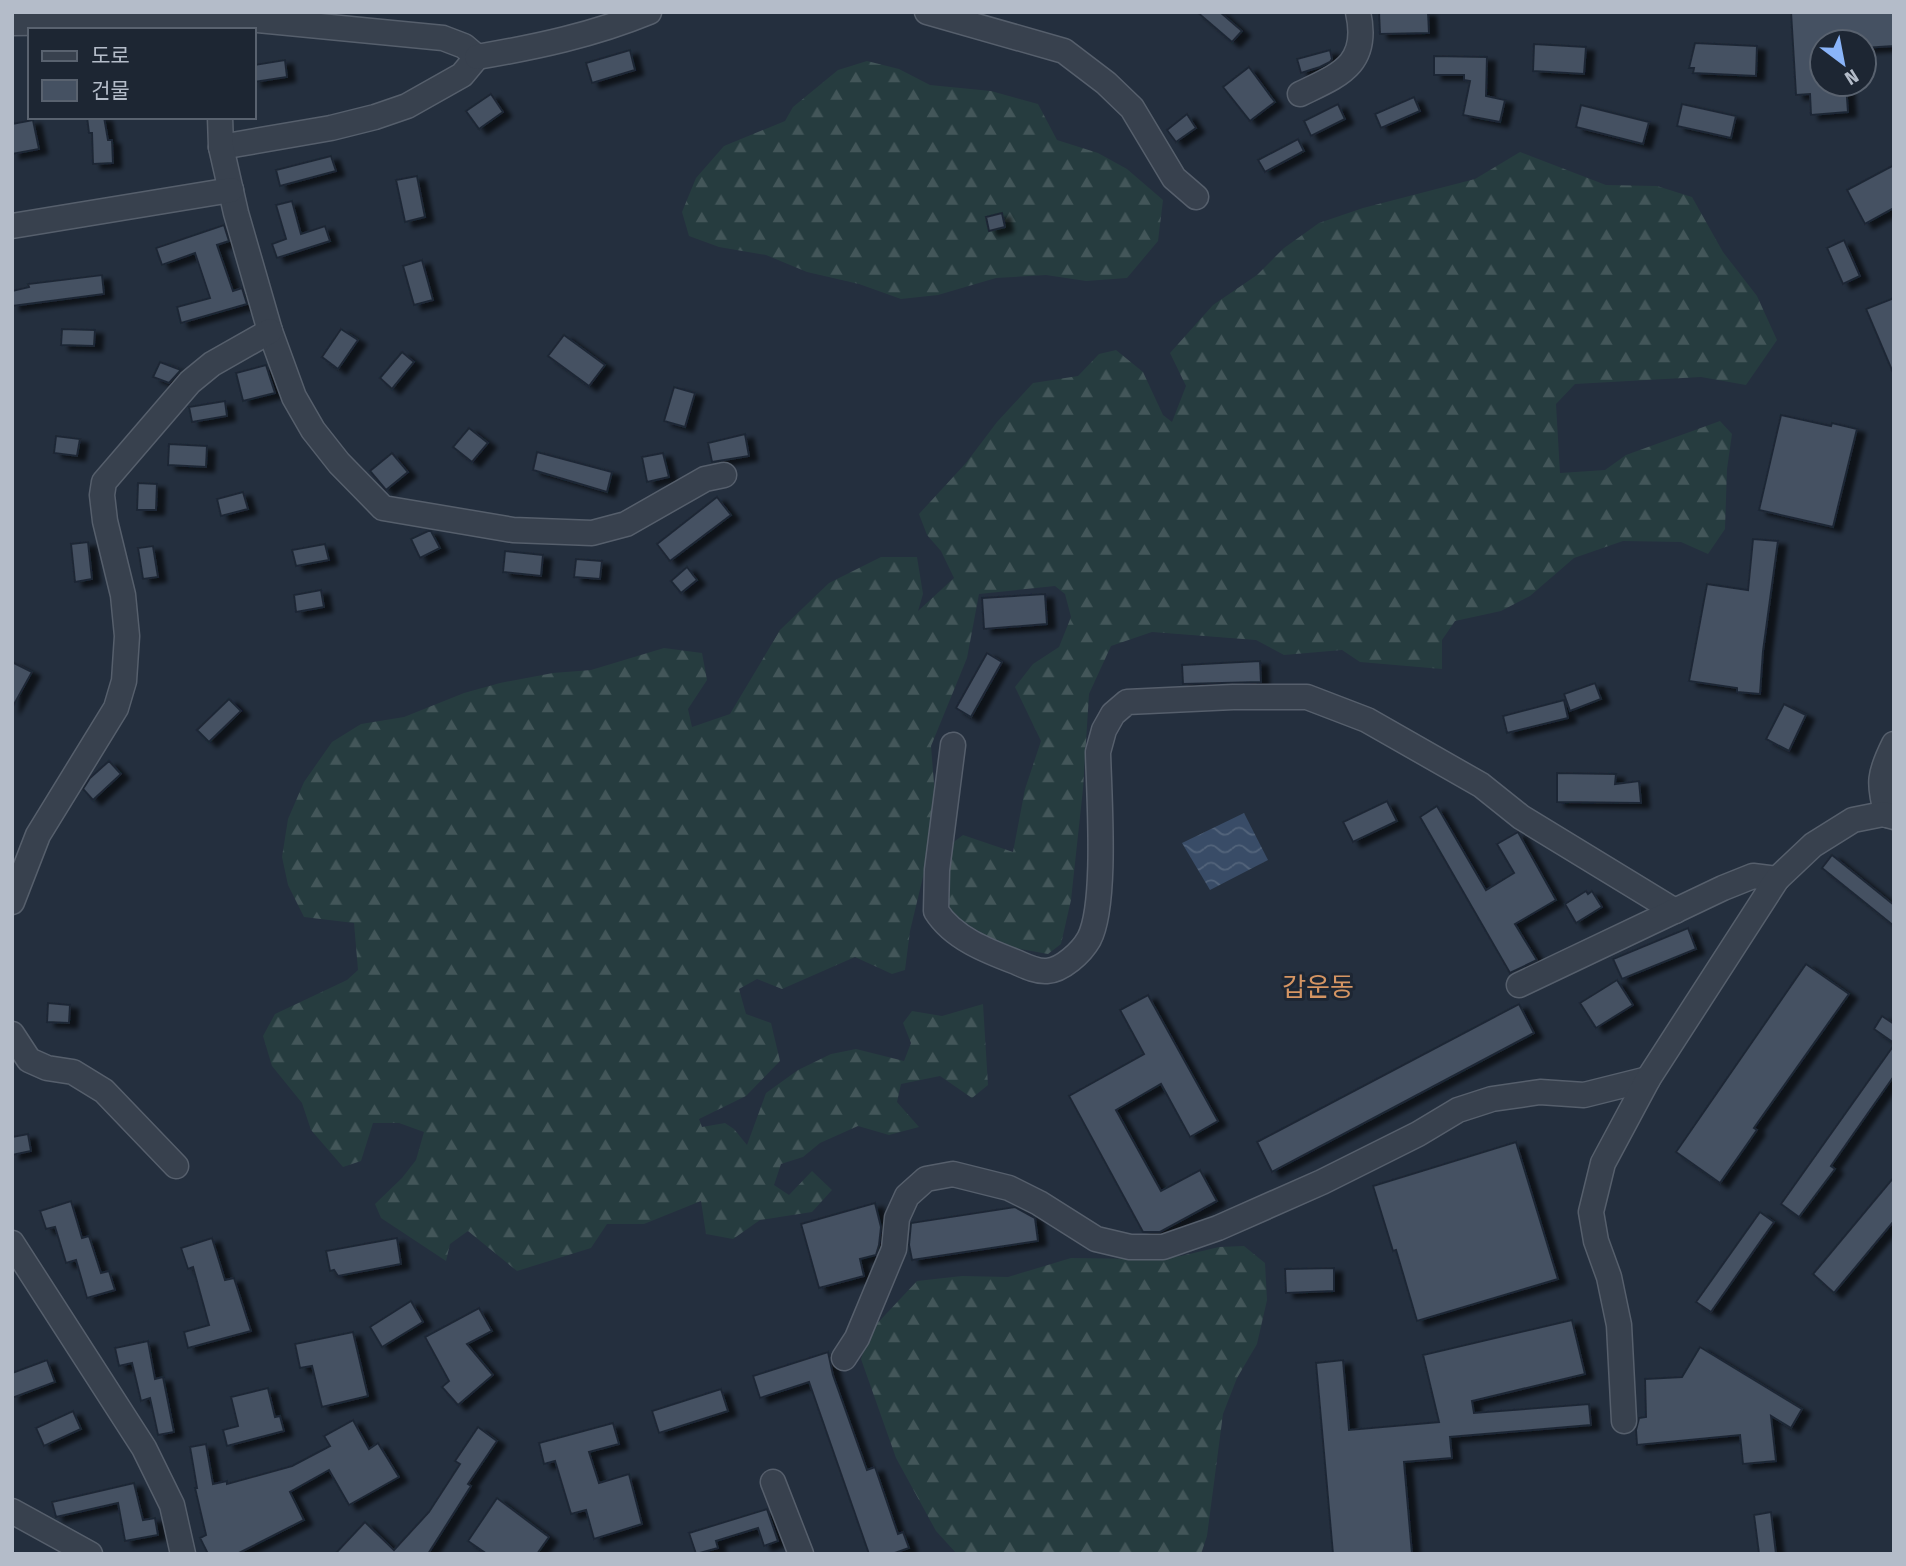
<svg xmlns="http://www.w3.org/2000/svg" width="1906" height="1566" font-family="'Fira Sans Condensed','Noto Sans KR',sans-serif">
<defs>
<pattern id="forest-firs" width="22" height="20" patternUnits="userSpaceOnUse" patternTransform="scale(1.75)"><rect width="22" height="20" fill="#263c3f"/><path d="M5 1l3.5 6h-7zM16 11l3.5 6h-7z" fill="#435659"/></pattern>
<pattern id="water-waves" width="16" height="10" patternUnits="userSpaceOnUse" patternTransform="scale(1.75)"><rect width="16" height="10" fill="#394c67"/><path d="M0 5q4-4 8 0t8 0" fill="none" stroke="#53647b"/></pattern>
<filter id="shadow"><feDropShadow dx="8" dy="4.5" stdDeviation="2" flood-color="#0009"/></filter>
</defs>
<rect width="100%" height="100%" fill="#242f3e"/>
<g fill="url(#forest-firs)">
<path d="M867,61L899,69L930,85L991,91L1038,104L1057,140L1098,153L1127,169L1163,200L1158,241L1127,278L1086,281L1046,275L996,278L938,295L901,299L859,284L807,272L766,255L719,247L689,236L682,212L696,178L724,146L785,121L793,107L838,70Z"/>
<path d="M1520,152L1606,185L1657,186L1692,197L1723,252L1757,296L1777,340L1746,385L1701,377L1575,384L1556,404L1560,473L1605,470L1626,455L1720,421L1732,434L1727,469L1725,529L1708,554L1681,542L1623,541L1574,558L1530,596L1501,611L1455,621L1442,640V669L1360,662L1342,650L1284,655L1256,640L1152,632L1111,646L1089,694L1083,789L1071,900L1061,944L1048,954L1003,946L951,914L945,883L947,847L963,835L1013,852L1025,789L1041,741L1015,687L1033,664L1059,647L1071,617L1065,594L1055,586L979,594L967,658L931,746L935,796L929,852L910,931L905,970L892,974L855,957L782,989L757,979L739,989L746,1014L771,1023L780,1061L746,1096L699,1119L702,1127L725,1123L734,1129L747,1145L766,1093L798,1070L831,1054L856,1049L904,1061L911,1043L903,1023L912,1011L942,1016L983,1004L988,1085L972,1098L940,1076L901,1084L897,1102L919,1127L889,1135L858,1126L820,1143L803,1157L781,1164L774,1185L789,1195L812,1171L832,1190L812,1212L760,1220L733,1239L706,1234L701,1201L644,1224H607L591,1248L517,1271L468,1231L450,1244L446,1261L381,1218L375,1204L402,1178L416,1160L424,1132L399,1123H373L361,1161L343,1167L311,1130L302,1103L272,1066L263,1036L275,1014L347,980L358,970L354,923L304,917L288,885L282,857L288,819L304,782L332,742L361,724L404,717L464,693L500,683L553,673L591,670L664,648L702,653L707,680L688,709L692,727L730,714L780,630L829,583L881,557H917L923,594L918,611L954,578L941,551L927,535L919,514L966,463L997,422L1033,383L1078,376L1099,354L1116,350L1143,372L1163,415L1172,422L1186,386L1170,353L1213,305L1257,275L1284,248L1319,223L1363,208L1475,179Z"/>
<path d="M1244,1246L1265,1263L1267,1300L1257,1344L1237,1378L1223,1414L1207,1536L1201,1554H957L936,1531L896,1458L861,1359L871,1330L917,1281L962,1276L1008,1277L1071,1258L1147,1259L1181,1256L1219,1247Z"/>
</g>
<path fill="url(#water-waves)" d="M1244,813L1268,860L1210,890L1182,843Z"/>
<g fill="#455162" stroke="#1f2835" stroke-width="2" filter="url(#shadow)">
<path d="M1197,12H1220L1242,31L1232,42Z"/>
<path d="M1379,12H1428L1429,33L1380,34Z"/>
<path d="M1791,12H1894V46L1864,48V42H1822V84H1846L1848,112L1811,115L1810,94L1796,95Z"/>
<path d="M1695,43L1757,46L1756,76L1693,73L1694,68H1689Z"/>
<path d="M1534,44L1586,47L1584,74L1533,71Z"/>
<path d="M630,50L635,70L592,83L586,63Z"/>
<path d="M1330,50L1332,59L1330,62L1320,67L1301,73L1297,59Z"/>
<path d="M1434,56L1487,57L1486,96L1505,100L1500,122L1463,115L1470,81L1464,80V75H1434Z"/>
<path d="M285,60L287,77L254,82V65Z"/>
<path d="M1249,67L1275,102L1250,121L1223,87Z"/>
<path d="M491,94L503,112L479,129L466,111Z"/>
<path d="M1414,97L1420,111L1381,128L1375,114Z"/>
<path d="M1338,104L1345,119L1311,136L1304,121Z"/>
<path d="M1682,104L1736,116L1731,138L1677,126Z"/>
<path d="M1581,105L1649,122L1643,144L1576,127Z"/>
<path d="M1187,114L1196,128L1176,142L1167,130Z"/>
<path d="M87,117H104L108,140H112L113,163L93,164L92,133H89Z"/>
<path d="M33,120L39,149L12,154V124Z"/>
<path d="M1298,139L1304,151L1265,172L1258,160Z"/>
<path d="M331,156L336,171L280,186L276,170Z"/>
<path d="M1894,165V208L1865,224L1847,190Z"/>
<path d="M417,176L425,217L405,222L396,180Z"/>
<path d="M292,201L301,234L325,226L330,241L277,258L272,244L286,239L276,205Z"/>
<path d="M1002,213L1005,227L989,231L986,217Z"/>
<path d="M224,225L229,241L217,245L233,291L242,288L247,304L181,323L177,307L210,298L195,253L162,265L156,248Z"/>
<path d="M1844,240L1860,276L1843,284L1827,248Z"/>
<path d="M422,260L433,300L414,305L403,266Z"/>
<path d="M102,275L104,294L12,306V291L29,287L28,284Z"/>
<path d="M1894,298V375L1866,309Z"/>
<path d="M62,329L95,330L94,346L61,345Z"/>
<path d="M341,329L358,340L338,369L322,357Z"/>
<path d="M564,335L605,365L589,386L548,356Z"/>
<path d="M402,352L414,362L392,389L380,378Z"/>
<path d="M160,362L181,370L169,383L153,377Z"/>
<path d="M266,365L275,393L243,401L236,373Z"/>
<path d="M674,387L695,393L685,427L664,421Z"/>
<path d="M225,401L227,416L192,422L189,407Z"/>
<path d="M1781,415L1831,426L1832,423L1857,429L1833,527L1759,510Z"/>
<path d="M469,428L488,443L472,462L453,447Z"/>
<path d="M745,434L749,456L712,462L708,443Z"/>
<path d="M56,436L80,439L77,456L54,453Z"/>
<path d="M169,444L207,446L206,467L168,465Z"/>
<path d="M537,452L612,472L607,492L533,470Z"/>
<path d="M392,453L408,472L386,490L370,471Z"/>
<path d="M663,453L669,477L647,482L642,457Z"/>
<path d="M138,483L157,484L156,510H137Z"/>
<path d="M243,492L248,509L221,516L217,499Z"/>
<path d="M717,497L731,515L670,561L657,544Z"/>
<path d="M428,531H431L440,548L420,558L411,539Z"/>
<path d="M1753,539L1778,541L1763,651L1760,694L1737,692V688L1689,681L1707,584L1748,590Z"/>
<path d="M88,542L92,579L75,582L71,544Z"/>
<path d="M325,544L329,560L296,566L292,550Z"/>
<path d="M153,546L158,577L143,579L138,548Z"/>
<path d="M505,551L543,555L541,576L503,572Z"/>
<path d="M576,559L602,561L600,579L574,577Z"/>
<path d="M687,567L697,580L681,593L671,581Z"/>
<path d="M321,590L324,607L296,612L294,595Z"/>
<path d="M1045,594L1047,624L984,629L982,598Z"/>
<path d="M987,653L1002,662L971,717L956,708Z"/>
<path d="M1260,661L1261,682L1183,684L1182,665Z"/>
<path d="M12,662L32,672L12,708Z"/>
<path d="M1595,683L1601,699L1570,711L1564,694Z"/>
<path d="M229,699L241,711L209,742L197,730Z"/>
<path d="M1564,700L1568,718L1507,733L1503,716Z"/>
<path d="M1784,704L1806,715L1789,751L1766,739Z"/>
<path d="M109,761L121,774L93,800L83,789L90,778Z"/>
<path d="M1557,773L1616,774L1615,784L1639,781L1641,803L1557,802Z"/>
<path d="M1387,801L1397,821L1353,842L1343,822Z"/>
<path d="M1437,806L1486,890L1514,873L1497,844L1518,832L1556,900L1515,924L1537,960L1510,973L1420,817Z"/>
<path d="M1832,855L1894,905V926L1822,868Z"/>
<path d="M1586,891L1588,894L1592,891L1602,907L1576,923L1565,904Z"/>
<path d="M1688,928L1696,949L1622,979L1613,959Z"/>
<path d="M1806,964L1849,994L1754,1128L1757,1130L1720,1183L1676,1152Z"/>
<path d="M1617,980L1633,1005L1596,1028L1580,1003Z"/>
<path d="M1148,995L1218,1121L1190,1137L1161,1084L1116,1110L1161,1191L1200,1170L1217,1201L1160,1232H1143L1069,1096L1144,1054L1120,1010Z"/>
<path d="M48,1003L70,1005L69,1023L47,1022Z"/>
<path d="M1519,1004L1534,1033L1272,1172L1257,1142Z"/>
<path d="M1882,1016L1894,1024V1043L1874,1029Z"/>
<path d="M1894,1045V1076L1831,1166L1835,1169L1799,1217L1781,1204Z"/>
<path d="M28,1134L31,1151L12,1155V1137Z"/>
<path d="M1516,1142L1558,1279L1417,1321L1396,1250L1393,1251L1373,1186Z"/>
<path d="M1894,1177V1221L1834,1293L1813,1274Z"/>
<path d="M71,1201L82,1238L89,1236L101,1273L109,1271L115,1290L87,1298L76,1260L66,1263L55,1227L46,1229L40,1211Z"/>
<path d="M875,1203L881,1227L879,1245L876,1255L860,1259L864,1276L819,1288L801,1224Z"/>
<path d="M1015,1207L1035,1218L1038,1241L912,1260L909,1245L911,1223Z"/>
<path d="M1760,1212L1774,1222L1711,1312L1696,1302Z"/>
<path d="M212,1238L225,1280L234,1278L251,1331L188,1348L184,1332L209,1325L193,1267L188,1269L181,1248Z"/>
<path d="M397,1238L401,1264L338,1276L334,1270L330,1271L326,1251Z"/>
<path d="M1334,1268V1291L1286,1293L1285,1269Z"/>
<path d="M411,1301L423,1322L382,1347L370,1327Z"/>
<path d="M479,1308L492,1331L467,1344L493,1375L458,1405L442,1387L449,1381L425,1337Z"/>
<path d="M1572,1320L1585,1374L1472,1401L1474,1413L1589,1404L1591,1425L1450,1437L1452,1458L1404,1462L1412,1554H1333L1316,1363L1343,1360L1349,1430L1439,1422L1423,1355Z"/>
<path d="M353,1332L368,1396L322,1407L312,1366L300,1368L295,1344Z"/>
<path d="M148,1341L155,1379L163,1377L174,1432L158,1435L150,1398L141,1401L132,1363L119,1366L115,1348Z"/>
<path d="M1700,1347L1802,1409L1791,1428L1771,1416L1776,1461L1743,1464L1740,1435L1637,1445L1636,1430L1639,1418L1646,1417L1645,1379L1682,1377Z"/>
<path d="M828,1352L833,1375L867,1470L875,1467L898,1534L903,1532L909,1548L892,1554H869L809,1382L760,1398L753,1376Z"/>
<path d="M47,1360L55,1382L12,1398V1373Z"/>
<path d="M268,1388L275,1417L280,1416L284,1431L227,1446L223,1430L238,1426L231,1397Z"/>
<path d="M721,1389L728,1411L659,1433L652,1411Z"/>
<path d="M73,1411L81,1429L44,1446L36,1428Z"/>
<path d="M353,1420L369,1449L378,1443L399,1477L349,1505L329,1470L290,1492L304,1520L237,1554H208L200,1538L206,1535L195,1488H197L190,1447L206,1444L213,1484L227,1481V1484L292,1466L330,1446L324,1436Z"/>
<path d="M613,1423L619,1444L589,1452L599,1483L629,1474L642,1524L594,1539L586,1510L571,1514L555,1461L544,1464L539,1443Z"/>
<path d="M478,1427L497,1441L468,1484L471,1486L428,1554H335L365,1522L394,1550L429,1512L460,1464L455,1461Z"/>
<path d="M134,1483L143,1520L155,1518L158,1535L125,1541L118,1503L56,1517L52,1502Z"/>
<path d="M497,1498L549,1537L537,1554H487L468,1541Z"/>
<path d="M767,1509L778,1541L764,1546L758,1528L716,1541L718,1548L696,1554L689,1533Z"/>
<path d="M1771,1512L1776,1554H1759L1754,1515Z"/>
</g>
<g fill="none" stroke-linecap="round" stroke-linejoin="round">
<g stroke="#565f6c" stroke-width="27">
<g id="minor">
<path d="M927,12L1064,51L1106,83L1132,108L1174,178L1196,197"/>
<path d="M12,23L258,20L443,38L464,46L477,57L462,75L407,106L375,117L331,128L221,147"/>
<path d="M477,57C536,47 593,35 649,12"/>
<path d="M1300,94C1339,75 1370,65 1358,12"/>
<path d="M220,117L221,147L236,213L270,331L294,397L313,430L339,463L383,508L513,530L592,533L626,524L705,479L724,475"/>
<path d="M12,226L231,190"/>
<path d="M953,745L937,870L936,911C953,938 987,951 1016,962C1025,966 1037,972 1047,971C1062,970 1081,953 1089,939C1107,905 1099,795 1098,752L1104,730L1113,714L1127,702L1233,697H1307L1367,720L1481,785L1521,817L1675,911"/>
<path d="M1887,815C1878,783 1879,774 1894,744"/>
<path d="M12,902L38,835L116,708L124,681L127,636L123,595L105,521L102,495L104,482L190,382L212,364L270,331"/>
<path d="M1519,985L1723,888L1753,876L1777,879"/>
<path d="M12,1034L29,1060L47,1068L73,1072L104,1091L176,1166"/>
<path d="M12,1243L144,1448L172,1505L183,1554"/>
<path d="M844,1358L857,1338L894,1249L897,1218L907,1196L926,1179L953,1174L1009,1188L1039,1203L1096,1239L1130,1247H1163L1218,1228L1322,1182L1418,1134L1458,1110L1492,1099L1540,1092L1584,1095L1648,1079"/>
<path d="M1624,1421L1619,1325L1609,1277L1596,1241L1591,1212L1603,1163L1648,1079L1777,879L1813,845L1853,820L1883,814L1894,817"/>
<path d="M773,1482L801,1554"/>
<path d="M12,1511L90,1554"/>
</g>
</g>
<use href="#minor" stroke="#38414e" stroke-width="24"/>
</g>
<g text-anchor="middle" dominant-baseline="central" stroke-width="6" stroke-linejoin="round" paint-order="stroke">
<g font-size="26" fill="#d59563" stroke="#1d2633">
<text x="1318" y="987">갑운동</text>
</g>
</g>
<rect width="1906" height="1566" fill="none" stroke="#b4bcc9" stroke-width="28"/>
<rect x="28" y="28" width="228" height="91" fill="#1d2633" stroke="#59626f" stroke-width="2"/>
<rect x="42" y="51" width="35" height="10" fill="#38414e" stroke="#59626f" stroke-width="2"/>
<text x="91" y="63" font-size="21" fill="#b4bcc9">도로</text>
<rect x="42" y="80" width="35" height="21" fill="#455162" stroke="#59626f" stroke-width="2"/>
<text x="91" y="98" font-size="21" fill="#b4bcc9">건물</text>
<g transform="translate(1843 63) rotate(148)"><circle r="33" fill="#1d2633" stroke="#59626f" stroke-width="2"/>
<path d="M0-5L12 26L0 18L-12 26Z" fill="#8ab4f8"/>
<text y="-10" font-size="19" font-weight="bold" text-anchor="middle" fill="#b4bcc9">N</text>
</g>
</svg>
